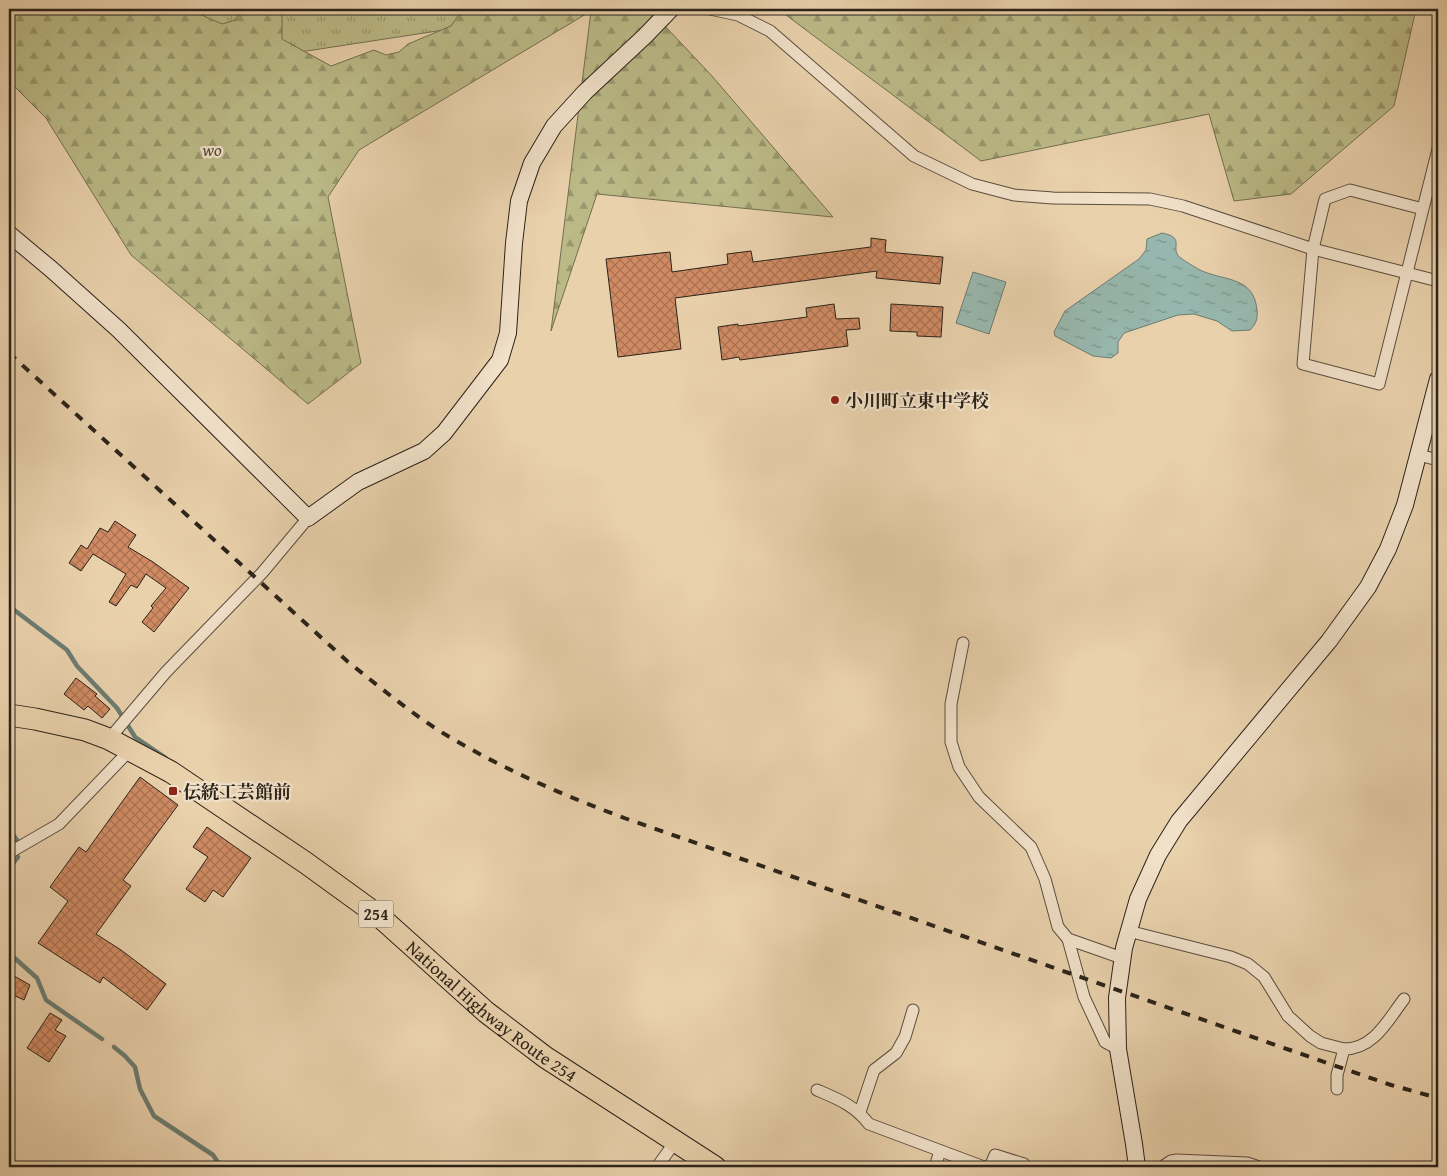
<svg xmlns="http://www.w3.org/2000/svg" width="1447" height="1176" font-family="'Gentium Book Plus','Noto Serif JP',serif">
<defs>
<pattern id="grass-tufts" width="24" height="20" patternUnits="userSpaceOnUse" patternTransform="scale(1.25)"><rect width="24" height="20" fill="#bbba87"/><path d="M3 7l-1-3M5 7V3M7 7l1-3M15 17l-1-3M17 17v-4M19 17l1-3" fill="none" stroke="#98976e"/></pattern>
<pattern id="forest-firs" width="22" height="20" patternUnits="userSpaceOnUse" patternTransform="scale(1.25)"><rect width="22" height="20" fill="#bbba87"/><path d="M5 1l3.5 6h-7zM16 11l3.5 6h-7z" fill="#98976e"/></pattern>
<pattern id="water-ripples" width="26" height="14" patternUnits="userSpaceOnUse" patternTransform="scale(1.25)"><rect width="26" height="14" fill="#97b7ae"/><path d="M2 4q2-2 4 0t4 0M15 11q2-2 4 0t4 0" fill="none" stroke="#7b948d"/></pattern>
<pattern id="building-cross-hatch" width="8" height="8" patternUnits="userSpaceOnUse" patternTransform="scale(1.25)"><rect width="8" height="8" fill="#d08b63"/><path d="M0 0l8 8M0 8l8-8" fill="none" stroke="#a97151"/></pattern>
</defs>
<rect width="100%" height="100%" fill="#e9d1ac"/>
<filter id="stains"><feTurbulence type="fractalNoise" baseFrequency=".004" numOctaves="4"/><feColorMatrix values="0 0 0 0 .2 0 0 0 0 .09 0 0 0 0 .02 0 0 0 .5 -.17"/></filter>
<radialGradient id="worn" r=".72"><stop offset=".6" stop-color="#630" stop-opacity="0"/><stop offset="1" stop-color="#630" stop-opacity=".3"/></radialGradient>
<path fill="url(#grass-tufts)" stroke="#736e50" d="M58,9H542L535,16L137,77Z"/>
<g fill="url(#forest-firs)" stroke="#736e50">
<path d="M9,9H188L222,24L236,20L240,9H280L282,14V39L331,66L374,50L386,55L399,52L408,44L451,26L463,9H649L712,76L833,217L597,194L551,331L591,11L359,150L328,197L361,363L308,404L131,255L46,118L9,81Z"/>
<path d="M778,9H1416L1394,106L1291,194L1234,201L1209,114L981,161Z"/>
</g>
<g fill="url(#water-ripples)" stroke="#6c7c72">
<path d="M1162,233C1188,238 1167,249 1182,259C1188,263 1196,268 1202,271C1226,281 1254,277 1257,310C1258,319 1256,324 1250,330L1232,331L1217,321L1194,314L1178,315L1124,333L1118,342V353L1111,358L1093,356L1055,336L1054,332L1065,311L1139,259L1146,250L1147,239Z"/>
<path d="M973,272L1006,282L989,334L956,323Z"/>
</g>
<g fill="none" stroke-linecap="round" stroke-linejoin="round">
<g stroke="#6c7c72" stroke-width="4.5">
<path d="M9,606L67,650L77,666L117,708L135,737L166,758"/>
<path d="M9,829L17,840"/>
<path d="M9,868L18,857"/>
<path d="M9,953L37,978L46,1000L102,1039"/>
<path d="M114,1047L125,1056L135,1067L140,1089L154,1116L213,1155L221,1167"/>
</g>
</g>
<g fill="url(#building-cross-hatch)" stroke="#2b2319">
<path d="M871,238L886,240L885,252L943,257L940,284L876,278L877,271L675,298L681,349L618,357L606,259L670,252L672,272L728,264L727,254L751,251L753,262L871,247Z"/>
<path d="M834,304L836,319L859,318L860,329L846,330L848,346L740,360L739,357L722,360L718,327L738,324V326L807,317L806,308Z"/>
<path d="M891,304L943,307L941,337L917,336V332L890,331Z"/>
<path d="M115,521L136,535L128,547L153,562L189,588L154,632L142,622L153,608L151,606L166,588L146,574L137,588L131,585L116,606L109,602L126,574L93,554L81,571L69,563L81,545L87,549L100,528L108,532Z"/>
<path d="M76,678L97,694L95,696L110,709L102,718L88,706L84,710L64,694Z"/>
<path d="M140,777L178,805L123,880L131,886L96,934L121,950L166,984L147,1010L103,977L100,983L38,943L68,901L50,887L79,847L86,852Z"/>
<path d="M207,827L251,858L223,897L213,890L205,902L186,889L208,857L193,847Z"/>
<path d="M9,973L30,985L24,1000L9,993Z"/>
<path d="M50,1013L62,1020L55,1030L66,1036L49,1062L27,1048Z"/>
</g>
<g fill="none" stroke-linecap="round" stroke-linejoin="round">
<g stroke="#5a4e3e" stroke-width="13">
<g id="street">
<path d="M710,9L738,15L770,31L914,156L972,184L1014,195L1053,198L1150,199L1183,206L1313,249L1438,281"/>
<path d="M1423,209L1350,190L1325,199L1313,249L1303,364L1379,384L1438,149"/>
<path d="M1419,455L1438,460"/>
<path d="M963,643L951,704V742L959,767L979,797L1031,847L1045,879L1058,927L1068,939L1122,958"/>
<path d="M109,739L166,672L262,573L308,518"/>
<path d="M9,853L59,824L130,750"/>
<path d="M1128,931L1231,957L1248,964L1264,977L1288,1016L1310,1036L1321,1043L1344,1049"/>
<path d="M1068,939L1084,997L1105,1042L1118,1049"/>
<path d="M1337,1089V1075L1344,1049C1374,1049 1388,1020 1404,999"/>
<path d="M817,1090C838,1099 854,1105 869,1124L984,1167"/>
<path d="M860,1112L874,1070L896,1053L905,1037L913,1010"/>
<path d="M657,1167L675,1142"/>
<path d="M935,1167L940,1151"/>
<path d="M990,1167L995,1155L1024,1164"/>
<path d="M1162,1167L1171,1161L1177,1160L1247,1163L1259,1167"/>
</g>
</g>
<g stroke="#2b2319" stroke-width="18">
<g id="secondary">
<path d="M9,234L51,269L119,330L308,518L358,482L424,451L444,433L500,360L508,333L514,243L519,201L532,163L554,126L585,92L645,36L671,9"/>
<path d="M1137,1167L1134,1144L1118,1049L1117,998L1124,948L1138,899L1158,855L1179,821L1329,641L1368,587L1388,549L1405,505L1438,379"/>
</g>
</g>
<g stroke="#2b2319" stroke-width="23">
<g id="highway">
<path id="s1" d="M9,715L35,719L85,730L109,739L171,772L306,863L379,916L486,1012L545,1057L715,1167"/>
</g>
</g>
<use href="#street" stroke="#f1e1c9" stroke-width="11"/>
<use href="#secondary" stroke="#f1e1c9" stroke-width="16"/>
<use href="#highway" stroke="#e9d1ac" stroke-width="21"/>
<path stroke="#2b2319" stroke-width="4" stroke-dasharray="9 9" stroke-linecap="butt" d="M9,353L347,661C377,685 406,709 438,730C498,767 562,795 627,819L1330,1064L1391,1085L1438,1098"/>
</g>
<g fill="#8f2418" stroke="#f1e1c9" stroke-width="2">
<circle cx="835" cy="400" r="5"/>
<rect x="168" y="786" width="10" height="10" rx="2.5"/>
</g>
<g text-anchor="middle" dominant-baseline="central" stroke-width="4.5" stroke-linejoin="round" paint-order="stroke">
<rect fill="#f1e1c9" stroke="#665c4e" stroke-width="1" x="358.5" y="900.5" width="35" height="27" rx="4"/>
<g font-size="16" font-weight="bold" fill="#2b2319">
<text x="376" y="914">254</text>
</g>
<g font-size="18" font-style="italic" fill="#4f4934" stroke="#f1e1c9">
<text x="212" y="149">wo</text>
</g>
<g font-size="18" font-weight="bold" fill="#2b2319" stroke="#f1e1c9" text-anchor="start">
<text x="845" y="400">小川町立東中学校</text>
<text x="183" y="791">伝統工芸館前</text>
</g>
<g font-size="18" fill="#2b2319" stroke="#f1e1c9">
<text stroke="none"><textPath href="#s1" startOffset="574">National Highway Route 254</textPath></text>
</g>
</g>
<rect width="1447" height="1176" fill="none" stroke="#e9d1ac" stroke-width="30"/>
<rect x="10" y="10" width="1427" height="1156" fill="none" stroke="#2b2319" stroke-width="2.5"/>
<rect x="15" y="15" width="1417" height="1146" fill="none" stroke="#2b2319"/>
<rect width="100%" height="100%" filter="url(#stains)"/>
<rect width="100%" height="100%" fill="url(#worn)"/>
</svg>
